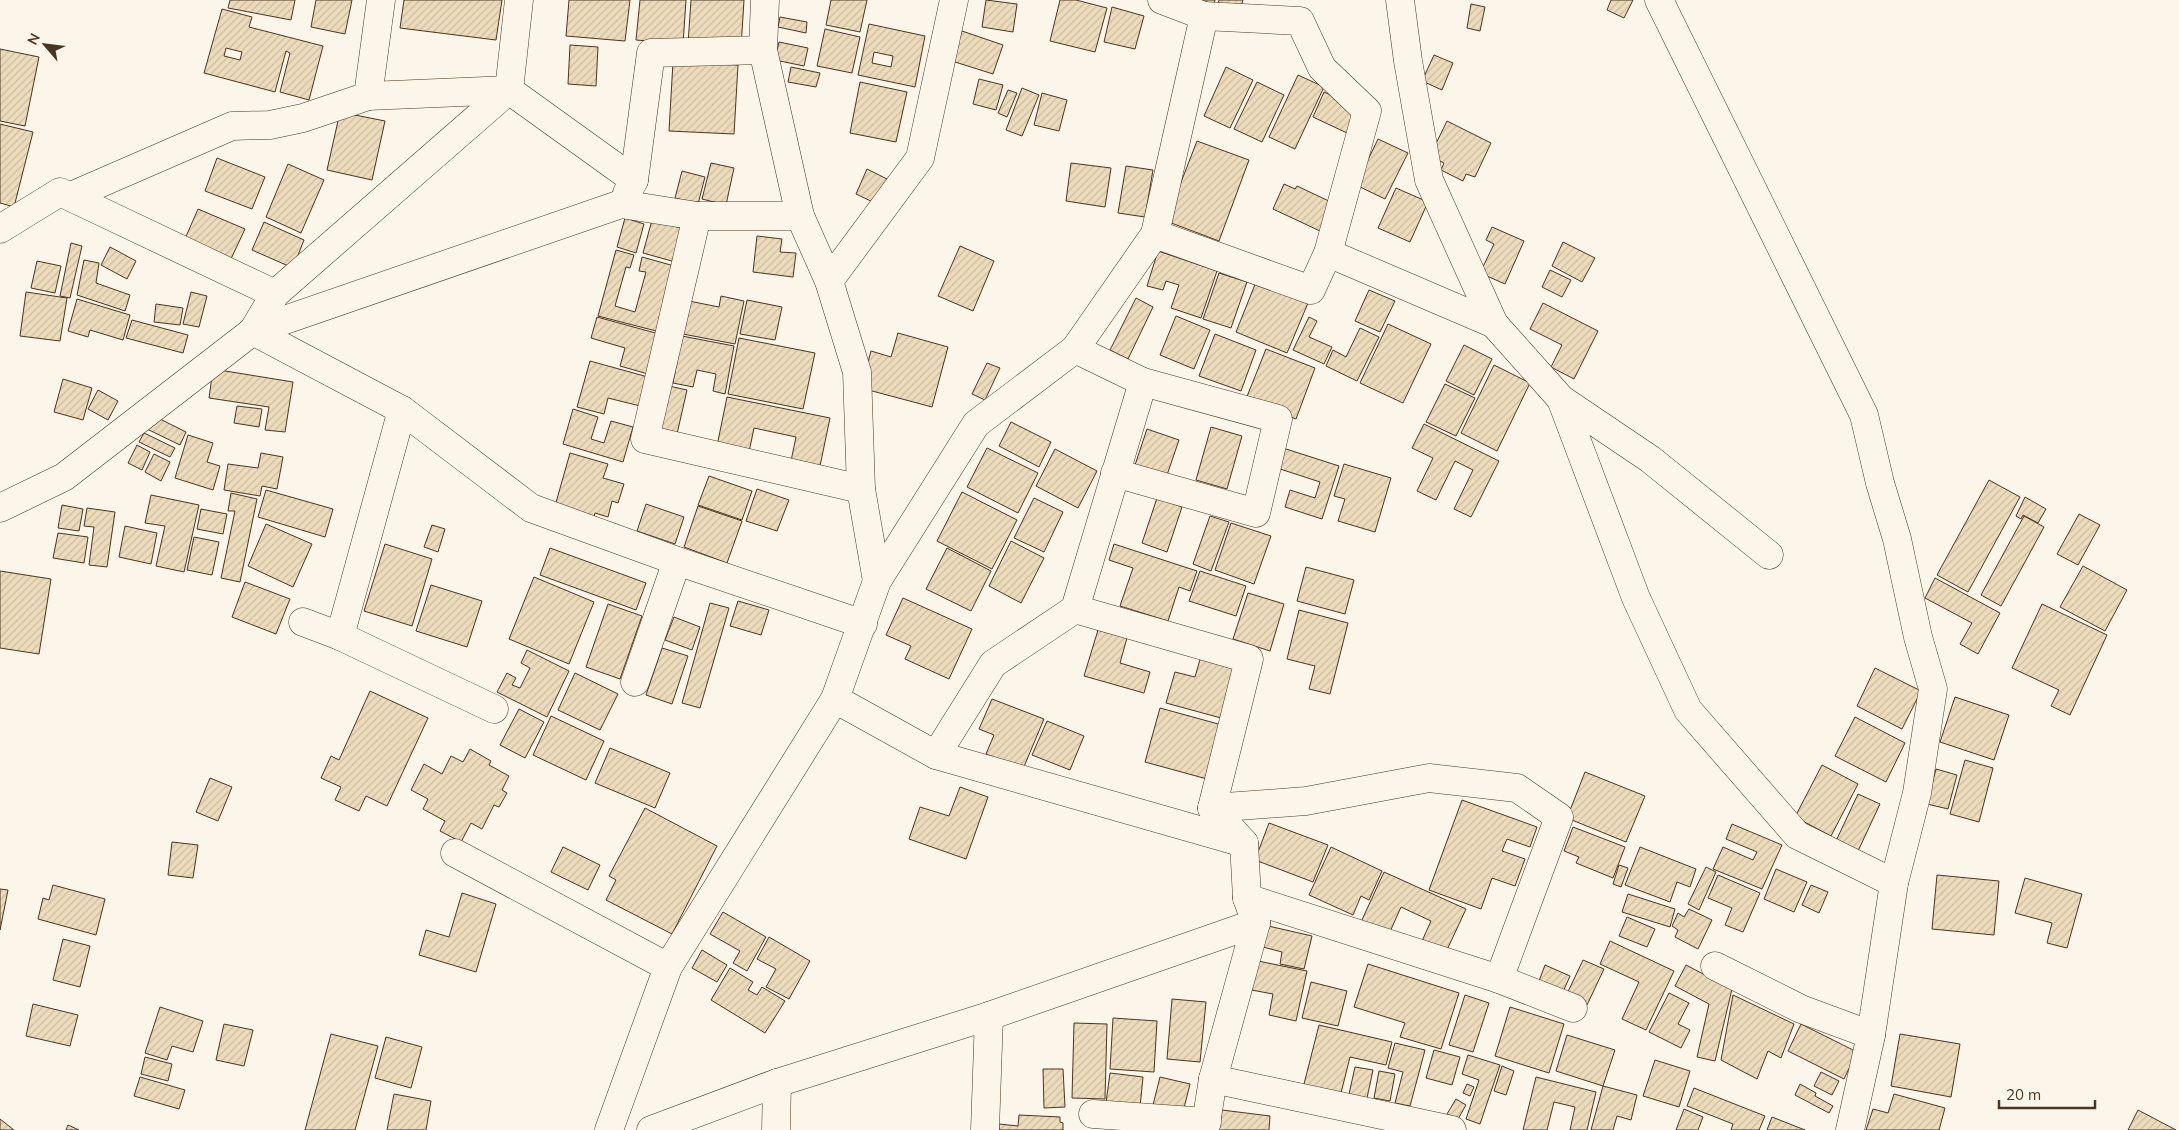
<svg xmlns="http://www.w3.org/2000/svg" width="2179" height="1130" font-family="Mulish,sans-serif">
<defs>
<pattern id="building-hatch" width="6" height="6" patternUnits="userSpaceOnUse" patternTransform="scale(1.25)"><rect width="6" height="6" fill="#ecdcbc"/><path d="M-1 1l2-2M0 6l6-6M5 7l2-2" fill="none" stroke="#ccbda1"/></pattern>
</defs>
<rect width="100%" height="100%" fill="#fbf6e9"/>
<g fill="url(#building-hatch)" stroke="#4a3520" fill-rule="evenodd">
<path d="M230,0H295L291,20L228,8Z"/>
<path d="M316,0H352L345,34L311,27Z"/>
<path d="M404,0H502L496,40L400,28Z"/>
<path d="M569,0H630L625,41L566,36Z"/>
<path d="M640,0H686L683,44L636,40Z"/>
<path d="M691,0H744L741,48L688,44Z"/>
<path d="M831,0H867L860,32L826,25Z"/>
<path d="M986,0L1017,4L1013,32L982,27Z"/>
<path d="M1060,0H1076L1107,8L1095,52L1050,41Z"/>
<path d="M1195,0H1215L1214,4Z"/>
<path d="M1219,0H1243L1240,10L1218,4Z"/>
<path d="M1611,0H1633L1624,18L1607,10Z"/>
<path d="M1471,4L1485,7L1480,31L1467,28Z"/>
<path d="M1112,7L1144,16L1135,49L1104,42Z"/>
<path d="M222,9L252,17L249,27L323,46L309,100L280,92L290,53L286,51L275,92L204,73ZM226,48L242,52L240,60L224,56Z"/>
<path d="M780,17L807,22L806,33L778,27Z"/>
<path d="M869,24L925,36L915,87L858,75ZM874,52L893,56L891,67L872,63Z"/>
<path d="M825,29L860,37L852,73L817,66Z"/>
<path d="M962,31L1003,45L993,74L952,61Z"/>
<path d="M779,42L808,48L804,66L775,60Z"/>
<path d="M570,45L598,47L596,86L568,84Z"/>
<path d="M0,49L39,57L25,126L0,121Z"/>
<path d="M1434,55L1453,63L1442,90L1422,81Z"/>
<path d="M673,62L738,65L734,134L669,131Z"/>
<path d="M791,67L820,73L816,87L788,82Z"/>
<path d="M1226,67L1253,80L1230,128L1204,116Z"/>
<path d="M1298,75L1324,87L1295,149L1269,137Z"/>
<path d="M979,79L1003,85L996,110L973,104Z"/>
<path d="M860,82L907,92L896,142L850,133Z"/>
<path d="M1257,82L1284,95L1262,142L1234,129Z"/>
<path d="M1022,88L1039,95L1022,136L1006,130Z"/>
<path d="M1008,90L1017,93L1007,117L998,113Z"/>
<path d="M1324,92L1359,108L1347,133L1313,117Z"/>
<path d="M1042,93L1067,100L1059,131L1034,125Z"/>
<path d="M340,112L385,121L372,180L327,170Z"/>
<path d="M1447,121L1491,143L1475,177L1466,174L1463,181L1441,170L1444,163L1430,156Z"/>
<path d="M0,124L33,132L14,207L0,203Z"/>
<path d="M1378,139L1408,153L1385,199L1356,185Z"/>
<path d="M1197,141L1249,160L1219,241L1166,221Z"/>
<path d="M217,158L265,177L252,209L205,191Z"/>
<path d="M711,163L734,168L726,205L702,199Z"/>
<path d="M1071,163L1111,168L1105,207L1066,201Z"/>
<path d="M288,164L324,180L301,233L266,217Z"/>
<path d="M1126,166L1153,170L1145,217L1118,213Z"/>
<path d="M867,169L889,180L877,204L856,194Z"/>
<path d="M682,171L705,177L698,204L675,198Z"/>
<path d="M1284,184L1295,189L1297,186L1333,203L1320,231L1273,209Z"/>
<path d="M1396,188L1428,202L1410,242L1378,228Z"/>
<path d="M198,209L245,229L230,261L184,241Z"/>
<path d="M625,218L644,224L636,253L617,247Z"/>
<path d="M652,220L688,230L679,263L643,253Z"/>
<path d="M264,222L304,240L293,268L252,250Z"/>
<path d="M1492,227L1524,241L1505,284L1480,273L1494,244L1486,240Z"/>
<path d="M757,236L782,239L780,252L796,253L793,277L753,272Z"/>
<path d="M1563,242L1595,258L1582,282L1552,266Z"/>
<path d="M71,243L82,246L70,298L60,296Z"/>
<path d="M960,246L994,261L973,311L938,296Z"/>
<path d="M110,247L136,261L127,279L101,265Z"/>
<path d="M616,250L634,255L630,268L626,267L615,306L635,312L646,272L639,271L642,257L678,267L660,332L598,316Z"/>
<path d="M1158,251L1217,271L1201,318L1171,308L1179,285L1166,281L1163,290L1147,286Z"/>
<path d="M84,260L99,263L96,283L130,295L125,311L77,295Z"/>
<path d="M37,261L61,266L55,293L31,288Z"/>
<path d="M1550,270L1571,280L1562,297L1542,287Z"/>
<path d="M1219,273L1247,282L1231,328L1203,319Z"/>
<path d="M1256,282L1308,303L1287,353L1236,332Z"/>
<path d="M1369,290L1395,301L1380,332L1355,321Z"/>
<path d="M26,292L67,298L60,341L20,336Z"/>
<path d="M191,292L207,296L199,327L183,324Z"/>
<path d="M721,296L744,301L735,344L683,334L689,301L719,307Z"/>
<path d="M1136,298L1153,307L1128,359L1110,350Z"/>
<path d="M77,299L130,315L123,340L90,330L88,337L68,331Z"/>
<path d="M747,300L782,307L775,340L740,334Z"/>
<path d="M1543,303L1598,331L1574,379L1551,367L1562,345L1530,329Z"/>
<path d="M156,304L183,308L180,325L154,322Z"/>
<path d="M1176,316L1210,330L1194,369L1160,355Z"/>
<path d="M597,317L659,334L648,374L620,366L625,348L591,338Z"/>
<path d="M1309,317L1317,321L1309,337L1332,347L1324,364L1293,350Z"/>
<path d="M132,320L188,335L183,353L126,338Z"/>
<path d="M1388,324L1431,344L1403,403L1360,383Z"/>
<path d="M1360,328L1379,337L1357,381L1326,366L1333,350L1346,357Z"/>
<path d="M898,333L948,347L932,407L861,388L871,351L891,357Z"/>
<path d="M1215,334L1256,350L1241,391L1199,376Z"/>
<path d="M682,336L734,346L725,394L713,391L716,374L697,370L693,387L673,383Z"/>
<path d="M739,338L815,353L803,409L728,394Z"/>
<path d="M1464,345L1492,359L1474,395L1446,381Z"/>
<path d="M1266,349L1315,368L1296,419L1246,399Z"/>
<path d="M590,361L648,377L640,406L608,398L604,414L577,407Z"/>
<path d="M987,363L1000,368L985,400L972,394Z"/>
<path d="M1494,365L1530,383L1497,451L1461,433Z"/>
<path d="M213,369L293,382L285,432L265,430L269,407L209,398Z"/>
<path d="M63,379L92,388L83,420L54,412Z"/>
<path d="M1445,384L1475,398L1456,436L1426,422Z"/>
<path d="M669,386L687,390L677,434L660,431Z"/>
<path d="M98,390L118,401L108,420L88,409Z"/>
<path d="M727,397L830,418L820,466L791,461L796,437L754,428L749,452L717,446Z"/>
<path d="M237,406L262,409L259,427L234,423Z"/>
<path d="M573,409L598,417L591,439L604,443L611,421L633,427L623,462L563,444Z"/>
<path d="M154,416L186,432L180,445L147,429Z"/>
<path d="M1011,422L1051,442L1039,467L999,446Z"/>
<path d="M1424,424L1499,461L1471,517L1454,509L1473,470L1455,461L1436,500L1417,491L1433,458L1412,448Z"/>
<path d="M1211,427L1242,436L1227,489L1196,480Z"/>
<path d="M1147,429L1179,440L1167,475L1135,465Z"/>
<path d="M144,433L175,448L170,457L139,442Z"/>
<path d="M188,435L213,443L207,462L220,466L213,490L175,478Z"/>
<path d="M137,445L150,452L142,470L128,463Z"/>
<path d="M987,448L1038,473L1018,513L967,487Z"/>
<path d="M1283,448L1339,466L1322,519L1285,507L1290,490L1315,498L1320,482L1277,468Z"/>
<path d="M1055,449L1097,471L1078,508L1036,486Z"/>
<path d="M261,453L283,457L277,489L262,486L260,496L224,490L228,464L258,468Z"/>
<path d="M570,453L608,464L603,478L624,484L618,503L612,501L608,517L595,513L594,517L555,506Z"/>
<path d="M154,454L170,462L161,481L145,472Z"/>
<path d="M1344,464L1391,478L1375,532L1338,521L1345,499L1334,496Z"/>
<path d="M709,476L752,491L742,520L698,505Z"/>
<path d="M1989,480L2020,497L1968,592L1937,575Z"/>
<path d="M757,489L789,500L777,531L746,521Z"/>
<path d="M266,490L333,509L325,537L258,517Z"/>
<path d="M962,492L1017,520L992,569L937,541Z"/>
<path d="M231,493L257,499L240,582L221,578L235,511H228Z"/>
<path d="M151,495L199,505L184,572L156,566L165,526L145,523Z"/>
<path d="M2025,497L2046,509L2038,523L2023,515L2021,519L2016,516Z"/>
<path d="M1034,498L1063,512L1044,552L1014,538Z"/>
<path d="M1157,498L1182,507L1167,552L1142,543Z"/>
<path d="M646,504L684,517L675,544L637,531Z"/>
<path d="M62,505L83,509L79,531L58,528Z"/>
<path d="M698,506L742,521L727,563L684,547Z"/>
<path d="M87,508L115,512L107,567L89,565L94,527L84,526Z"/>
<path d="M201,509L227,514L223,534L197,529Z"/>
<path d="M2079,514L2100,525L2078,565L2057,554Z"/>
<path d="M1210,516L1229,522L1211,571L1193,564Z"/>
<path d="M2024,516L2044,527L2001,606L1981,595Z"/>
<path d="M1231,523L1271,536L1254,584L1215,570Z"/>
<path d="M266,524L312,544L293,587L248,566Z"/>
<path d="M432,525L445,529L438,552L424,547Z"/>
<path d="M125,526L157,533L151,564L119,557Z"/>
<path d="M58,533L88,537L84,563L53,558Z"/>
<path d="M194,537L219,542L212,575L187,570Z"/>
<path d="M1011,541L1044,558L1021,603L989,586Z"/>
<path d="M385,544L432,559L412,626L364,611Z"/>
<path d="M1114,544L1197,571L1190,591L1179,587L1168,621L1120,606L1133,568L1109,560Z"/>
<path d="M550,548L646,583L636,610L540,575Z"/>
<path d="M947,548L991,571L971,611L926,589Z"/>
<path d="M2083,566L2127,590L2105,631L2060,607Z"/>
<path d="M1306,567L1354,580L1345,614L1297,601Z"/>
<path d="M0,571L51,579L39,654L0,648Z"/>
<path d="M1200,571L1246,586L1236,616L1189,601Z"/>
<path d="M534,577L594,602L569,664L509,639Z"/>
<path d="M1935,578L2000,613L1978,654L1960,644L1972,623L1925,598Z"/>
<path d="M245,582L290,599L276,634L232,617Z"/>
<path d="M431,585L482,601L467,647L416,631Z"/>
<path d="M1248,593L1284,604L1270,651L1233,639Z"/>
<path d="M903,598L972,629L949,679L905,659L911,646L886,635Z"/>
<path d="M738,601L769,610L761,635L730,626Z"/>
<path d="M710,603L729,608L700,708L682,703Z"/>
<path d="M608,604L642,616L620,679L586,667Z"/>
<path d="M2042,604L2107,635L2070,715L2051,706L2059,690L2012,668Z"/>
<path d="M1299,610L1348,623L1330,694L1309,689L1315,666L1287,659Z"/>
<path d="M674,617L700,627L692,650L665,640Z"/>
<path d="M1098,630L1127,638L1120,663L1150,672L1144,693L1084,676Z"/>
<path d="M662,648L688,656L672,704L646,695Z"/>
<path d="M527,650L569,671L547,717L497,692L507,673L516,678L512,685L520,688L530,668L521,663Z"/>
<path d="M1201,656L1237,666L1221,718L1166,703L1175,672L1195,677Z"/>
<path d="M1875,668L1921,691L1902,729L1857,706Z"/>
<path d="M575,673L618,694L600,730L558,710Z"/>
<path d="M370,691L428,718L387,806L366,796L359,811L335,800L341,787L321,778L331,756L339,760Z"/>
<path d="M1955,697L2009,715L1994,760L1940,742Z"/>
<path d="M992,699L1044,719L1023,769L986,754L994,735L979,729Z"/>
<path d="M1160,708L1222,725L1207,779L1145,762Z"/>
<path d="M519,709L544,722L525,758L500,745Z"/>
<path d="M551,716L604,741L586,780L533,755Z"/>
<path d="M1855,717L1905,743L1886,782L1835,756Z"/>
<path d="M1047,721L1084,736L1070,770L1032,755Z"/>
<path d="M610,748L670,773L655,808L595,783Z"/>
<path d="M470,749L491,761L489,765L509,776L502,790L507,793L499,807L494,805L482,829L471,823L461,842L440,831L445,821L423,809L428,799L411,790L424,764L442,774L451,756L463,762Z"/>
<path d="M1965,760L1993,768L1979,822L1950,814Z"/>
<path d="M1822,765L1858,784L1831,836L1795,817Z"/>
<path d="M1936,769L1957,775L1948,809L1927,804Z"/>
<path d="M1585,772L1645,796L1626,842L1567,818Z"/>
<path d="M210,778L232,787L218,821L196,812Z"/>
<path d="M960,787L988,797L966,859L909,839L920,807L949,816Z"/>
<path d="M1858,794L1880,804L1858,851L1836,841Z"/>
<path d="M1462,800L1537,827L1530,847L1507,839L1502,851L1525,859L1515,886L1492,878L1481,909L1429,890Z"/>
<path d="M645,808L717,846L672,934L606,900L616,880L609,876Z"/>
<path d="M1269,823L1328,845L1313,882L1255,860Z"/>
<path d="M1732,824L1782,845L1762,889L1713,869L1723,847L1753,860L1757,852L1726,839Z"/>
<path d="M1573,827L1625,847L1613,878L1576,863L1579,857L1564,851Z"/>
<path d="M172,842L198,845L193,878L168,875Z"/>
<path d="M563,847L600,865L588,890L551,872Z"/>
<path d="M1331,847L1382,871L1369,900L1361,896L1353,915L1309,895Z"/>
<path d="M1640,847L1696,869L1690,887L1677,882L1670,902L1625,885Z"/>
<path d="M1619,865L1628,868L1621,887L1613,884Z"/>
<path d="M1706,867L1716,872L1699,910L1688,904Z"/>
<path d="M1776,869L1807,882L1794,912L1764,899Z"/>
<path d="M1384,872L1466,909L1446,952L1422,941L1431,921L1401,907L1389,934L1361,922Z"/>
<path d="M1718,875L1760,893L1743,932L1725,925L1732,908L1708,898Z"/>
<path d="M1937,875L1999,881L1994,935L1932,929Z"/>
<path d="M2025,878L2082,894L2067,948L2047,943L2052,923L2015,913Z"/>
<path d="M53,885L105,899L96,935L38,919L43,898L49,900Z"/>
<path d="M1811,885L1828,892L1819,913L1802,905Z"/>
<path d="M0,889L8,890L0,930Z"/>
<path d="M462,893L496,904L476,972L419,955L426,930L449,937Z"/>
<path d="M1628,894L1675,909L1670,927L1622,912Z"/>
<path d="M1689,909L1712,920L1698,949L1675,937L1678,930L1672,926L1678,913L1684,917Z"/>
<path d="M723,912L766,937L747,971L733,963L740,951L710,934Z"/>
<path d="M1627,917L1655,929L1647,947L1619,936Z"/>
<path d="M1264,925L1312,936L1304,969L1280,964L1282,952L1259,946Z"/>
<path d="M769,937L810,961L789,999L766,987L776,969L757,959Z"/>
<path d="M63,939L90,946L80,987L53,980Z"/>
<path d="M1610,941L1674,971L1646,1030L1622,1019L1639,982L1600,964Z"/>
<path d="M702,950L727,965L717,982L692,968Z"/>
<path d="M1253,960L1307,971L1296,1021L1269,1015L1273,994L1246,989Z"/>
<path d="M1583,960L1604,969L1587,1005L1566,996Z"/>
<path d="M1368,964L1459,993L1441,1049L1400,1037L1405,1023L1354,1007Z"/>
<path d="M1545,965L1570,976L1563,992L1539,981Z"/>
<path d="M1686,965L1732,989L1715,1061L1697,1057L1709,1004L1675,986Z"/>
<path d="M730,968L753,982L748,990L757,995L762,987L785,1001L765,1033L711,1000Z"/>
<path d="M1311,982L1347,991L1338,1026L1302,1018Z"/>
<path d="M1669,993L1689,1003L1678,1024L1690,1030L1681,1048L1649,1032Z"/>
<path d="M1465,995L1489,1003L1473,1052L1449,1045Z"/>
<path d="M1733,995L1794,1024L1781,1058L1768,1051L1757,1079L1721,1060Z"/>
<path d="M1172,999L1206,1002L1200,1062L1167,1059Z"/>
<path d="M33,1004L78,1015L70,1046L26,1036Z"/>
<path d="M160,1007L203,1021L193,1052L172,1046L167,1060L145,1053Z"/>
<path d="M1510,1007L1564,1024L1549,1073L1495,1056Z"/>
<path d="M1113,1018L1157,1021L1154,1072L1110,1069Z"/>
<path d="M1074,1023L1107,1024L1105,1099L1072,1098Z"/>
<path d="M224,1024L253,1030L244,1066L216,1060Z"/>
<path d="M1801,1024L1857,1052L1844,1079L1788,1051Z"/>
<path d="M1319,1025L1392,1042L1386,1065L1350,1057L1340,1097L1303,1088Z"/>
<path d="M331,1034L378,1046L355,1130H305Z"/>
<path d="M1900,1034L1960,1044L1951,1097L1891,1086Z"/>
<path d="M1567,1035L1615,1050L1603,1086L1556,1071Z"/>
<path d="M386,1037L422,1047L411,1088L375,1078Z"/>
<path d="M1395,1043L1425,1050L1410,1106L1395,1103L1403,1072L1388,1068Z"/>
<path d="M1434,1050L1460,1057L1452,1085L1426,1078Z"/>
<path d="M1468,1055L1500,1065L1480,1124L1466,1119L1479,1080L1462,1074Z"/>
<path d="M145,1057L172,1064L168,1081L141,1074Z"/>
<path d="M1655,1060L1690,1071L1679,1107L1643,1096Z"/>
<path d="M1502,1066L1514,1071L1506,1095L1494,1091Z"/>
<path d="M1355,1067L1373,1070L1367,1098L1349,1094Z"/>
<path d="M1043,1069H1063L1065,1107L1044,1108Z"/>
<path d="M1379,1071L1395,1074L1390,1101L1374,1098Z"/>
<path d="M1821,1072L1839,1081L1832,1095L1814,1086Z"/>
<path d="M1110,1073L1143,1077L1140,1107L1106,1103Z"/>
<path d="M140,1077L185,1090L179,1109L134,1096Z"/>
<path d="M1160,1077L1190,1084L1183,1112L1153,1105Z"/>
<path d="M1536,1077L1596,1092L1587,1130H1570L1575,1107L1554,1102L1547,1130H1523Z"/>
<path d="M1467,1084L1474,1087L1470,1096L1463,1093Z"/>
<path d="M1800,1084L1816,1093L1815,1096L1833,1106L1829,1113L1795,1095Z"/>
<path d="M1603,1086L1637,1095L1631,1120L1617,1116L1613,1130H1591Z"/>
<path d="M1694,1088L1765,1116L1759,1130H1731L1733,1124L1687,1106Z"/>
<path d="M394,1094L431,1101L426,1130H387Z"/>
<path d="M1894,1094L1945,1108L1939,1130H1866L1873,1109L1888,1113Z"/>
<path d="M1456,1099L1466,1105L1458,1119L1447,1114Z"/>
<path d="M1684,1109L1703,1117L1698,1130H1676Z"/>
<path d="M1222,1110L1270,1116L1269,1130H1219Z"/>
<path d="M2138,1110L2176,1130H2128Z"/>
<path d="M1019,1115L1060,1117V1122L1063,1123V1130H999V1124L1018,1126Z"/>
<path d="M1772,1117L1805,1130H1767Z"/>
<path d="M0,1119L14,1130H0Z"/>
<path d="M68,1125L79,1130H66Z"/>
</g>
<g fill="none" stroke-linecap="round" stroke-linejoin="round">
<g stroke="#4a3520" stroke-width="29">
<g id="minor">
<path d="M765,0L763,50L800,216L829,281L857,372L861,489L877,581"/>
<path d="M1400,0L1408,61L1429,180L1494,324L1561,399L1650,459L1769,555"/>
<path d="M1659,0L1864,415L1880,483L1897,539L1918,637L1933,689L1917,793L1894,883L1871,1035L1850,1130"/>
<path d="M368,96L509,90L634,180"/>
<path d="M627,193L634,180L651,53L763,50"/>
<path d="M71,196L232,126L270,125L303,118L368,96L381,0"/>
<path d="M800,216H697L645,439L861,489"/>
<path d="M0,229L60,192L275,294"/>
<path d="M1155,234L1311,290L1328,253L1367,111L1322,68L1300,21L1204,16"/>
<path d="M1328,253L1494,324"/>
<path d="M829,281L920,158L954,0"/>
<path d="M253,331L402,410L531,508L677,561L863,624"/>
<path d="M253,331L275,294L509,90L519,0"/>
<path d="M1561,399L1636,598L1688,710L1797,835L1894,883"/>
<path d="M1115,473L1256,513L1278,419L1143,382"/>
<path d="M0,508L64,477L253,331L621,204L697,216"/>
<path d="M1075,609L1249,659L1212,808L1244,843L1247,898L1256,923L1213,1079L1205,1130"/>
<path d="M303,622L340,636L494,709"/>
<path d="M340,636L402,410"/>
<path d="M635,682L677,561"/>
<path d="M835,699L936,755L1244,843"/>
<path d="M936,755L993,664L1075,609L1143,382L1075,349"/>
<path d="M1212,808L1306,801L1429,778L1517,788L1559,817L1499,979L1573,1008"/>
<path d="M455,853L668,967"/>
<path d="M1247,898L1499,979"/>
<path d="M1715,966L1801,1009L1871,1035"/>
<path d="M1213,1079L1452,1130"/>
<path d="M1093,1114L1207,1122"/>
<path d="M609,1130L668,967L835,699L877,581L976,424L1075,349L1155,234L1204,16L1162,0"/>
<path d="M651,1130L777,1083L989,1016L1256,923"/>
<path d="M776,1130L777,1083"/>
<path d="M985,1130L989,1016"/>
</g>
</g>
<use href="#minor" stroke="#fbf6e9" stroke-width="28"/>
</g>
<g transform="translate(45 45) rotate(298)" stroke="#fbf6e9" stroke-width="4" paint-order="stroke">
<path d="M0-4L9 19L0 12L-9 19Z" fill="#4a3520"/>
<text y="-8" font-size="14" font-weight="bold" text-anchor="middle" fill="#4a3520">N</text>
</g>
<path d="M1999 1100v8h96v-8" fill="none" stroke="#4a3520" stroke-width="2.5"/>
<text x="2006" y="1100" font-size="15" fill="#4a3520" stroke="#fbf6e9" stroke-width="4" paint-order="stroke">20 m</text>
</svg>
